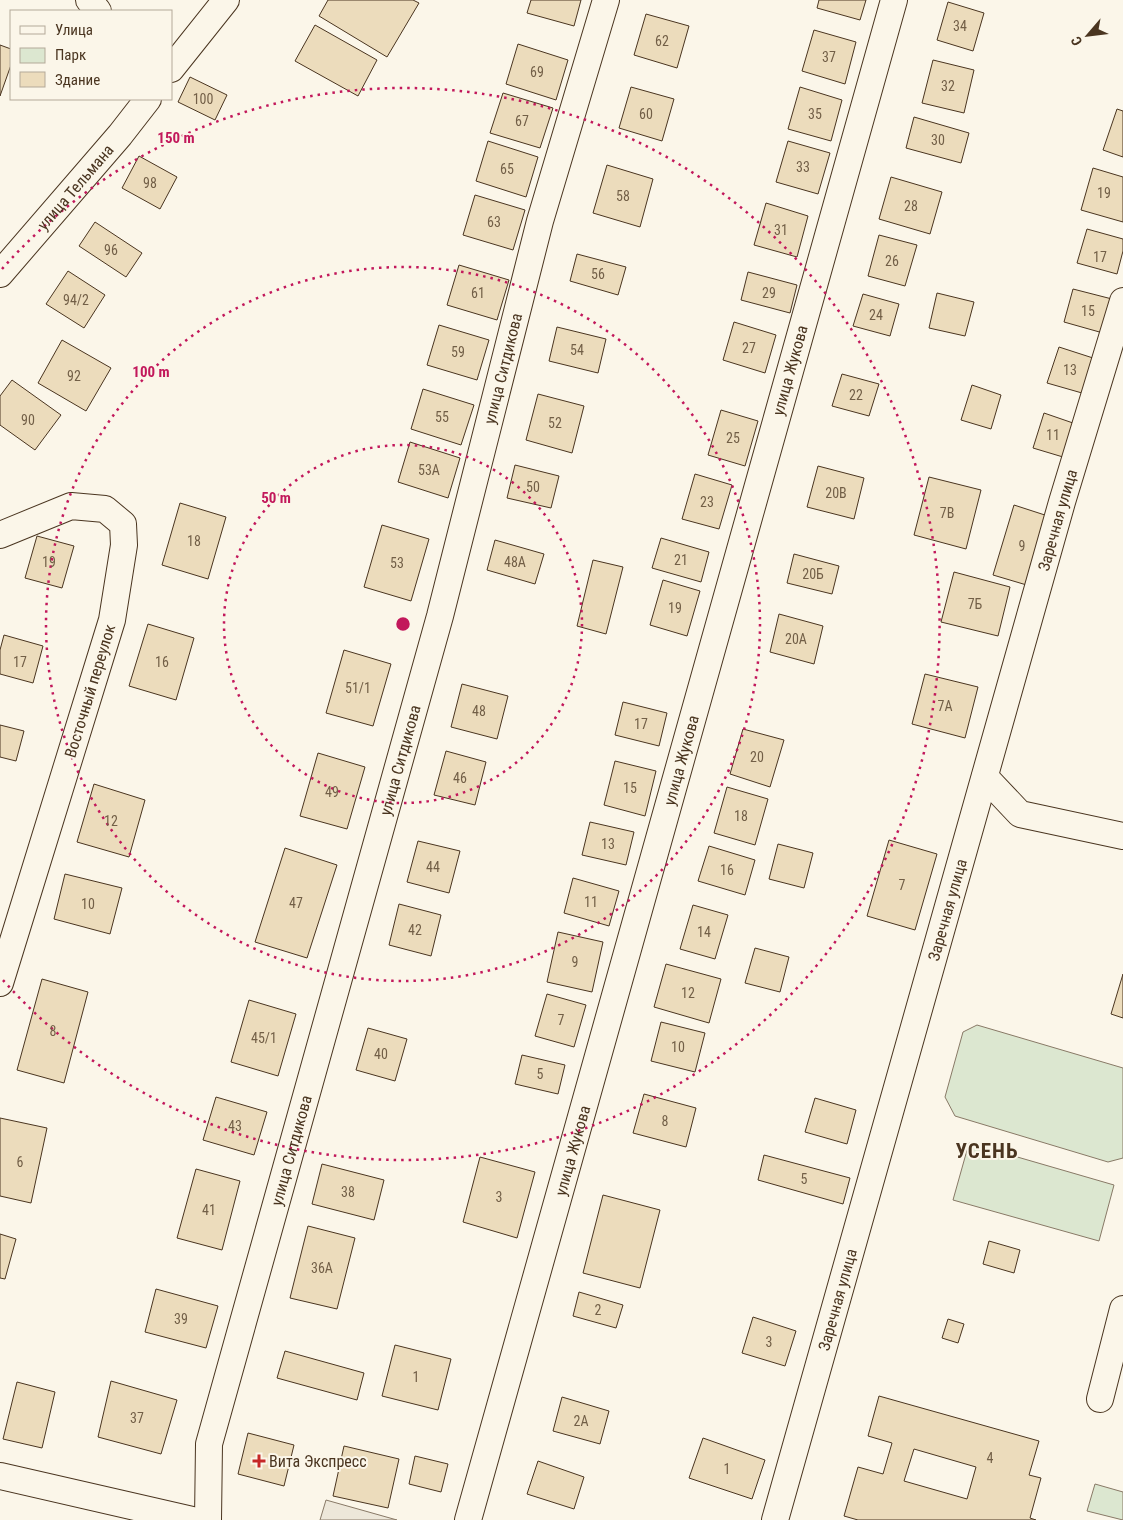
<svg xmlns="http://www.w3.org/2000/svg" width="1123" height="1520" font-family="'Roboto Condensed',sans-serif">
<rect width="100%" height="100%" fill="#fbf6e9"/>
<g fill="#dce7d0" stroke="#887966">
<path d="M977,1025L1123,1068V1158L1108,1162L955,1116L945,1097L963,1032Z"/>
<path d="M969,1143L1114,1185L1099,1241L953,1200Z"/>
<path d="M1095,1484L1123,1492V1520L1087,1511Z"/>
</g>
<path fill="#ede7d9" stroke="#887966" d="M326,1500L397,1520H320Z"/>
<g fill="#ecdcbc" stroke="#4a3520" fill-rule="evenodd">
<path d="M328,0H413L419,3L387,57L319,16Z"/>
<path d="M531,0H581L574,26L527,13Z"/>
<path d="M819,0H866L860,20L817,8Z"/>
<path d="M948,2L984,13L973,51L937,40Z"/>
<path d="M646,14L689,26L677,68L634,55Z"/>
<path d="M315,25L377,60L358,96L295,61Z"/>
<path d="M814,30L856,42L845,84L802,71Z"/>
<path d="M518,44L568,60L556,100L506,84Z"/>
<path d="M0,45L11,49V65L0,96Z"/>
<path d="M933,60L974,70L964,113L922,103Z"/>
<path d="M190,77L227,95L215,120L178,102Z"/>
<path d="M631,87L674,99L662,141L619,128Z"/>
<path d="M800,87L842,100L831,141L788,129Z"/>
<path d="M503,93L553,108L540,148L490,133Z"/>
<path d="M1117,109L1123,111V157L1103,150Z"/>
<path d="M914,117L969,133L961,163L906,148Z"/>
<path d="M488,141L538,157L526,197L476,181Z"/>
<path d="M788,141L830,153L818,194L776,182Z"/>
<path d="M139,156L177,177L160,209L122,188Z"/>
<path d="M607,165L653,179L640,227L593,213Z"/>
<path d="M1093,168L1123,177V222L1081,210Z"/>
<path d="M891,177L942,192L930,234L879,219Z"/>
<path d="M475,195L525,210L513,250L463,235Z"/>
<path d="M766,203L808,216L797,257L754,245Z"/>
<path d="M95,222L142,253L126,277L79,246Z"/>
<path d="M1087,229L1123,239V251L1117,274L1077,263Z"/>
<path d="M879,235L917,245L905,286L868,276Z"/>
<path d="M577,254L626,267L618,295L570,281Z"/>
<path d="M459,265L509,280L497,320L447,305Z"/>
<path d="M68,271L105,295L84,328L46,304Z"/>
<path d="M748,272L797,285L790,313L741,300Z"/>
<path d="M1073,289L1112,299L1103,333L1064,322Z"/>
<path d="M937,293L974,302L965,336L929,328Z"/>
<path d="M863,294L899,304L890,336L853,326Z"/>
<path d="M734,322L776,335L765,373L723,360Z"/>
<path d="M439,325L489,340L477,380L427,365Z"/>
<path d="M557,327L606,339L598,373L549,361Z"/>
<path d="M62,340L111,368L86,411L38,383Z"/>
<path d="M1059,347L1093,358L1082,393L1047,383Z"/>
<path d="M842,374L879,384L869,416L832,406Z"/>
<path d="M12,380L61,415L35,450L0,425V396Z"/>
<path d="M972,385L1001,395L991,429L961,420Z"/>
<path d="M423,389L474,405L461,445L411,429Z"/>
<path d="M538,394L584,406L572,453L526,440Z"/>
<path d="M721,410L758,421L745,466L708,455Z"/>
<path d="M1044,413L1073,423L1063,457L1033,448Z"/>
<path d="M410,442L460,458L448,498L398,482Z"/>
<path d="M515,465L559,476L551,508L507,498Z"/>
<path d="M818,466L864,478L854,519L807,507Z"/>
<path d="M695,474L732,485L719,529L682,519Z"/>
<path d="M929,477L981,490L966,549L914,535Z"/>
<path d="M180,503L226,517L208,579L162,565Z"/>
<path d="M1014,505L1051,517L1030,586L993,575Z"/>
<path d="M382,525L429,539L411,601L364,587Z"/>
<path d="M37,536L74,546L62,588L25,578Z"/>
<path d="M661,538L709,552L701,582L652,568Z"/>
<path d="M495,540L544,554L535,584L487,570Z"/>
<path d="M794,554L839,566L832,594L787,583Z"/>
<path d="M593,560L623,567L606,634L577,626Z"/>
<path d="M954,572L1010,587L998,636L941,622Z"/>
<path d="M663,580L700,591L687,636L650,625Z"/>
<path d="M779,614L823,626L814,664L770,652Z"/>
<path d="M148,624L194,638L176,700L129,686Z"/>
<path d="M4,635L43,646L33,683L0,674V650Z"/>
<path d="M344,650L391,664L373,726L326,713Z"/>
<path d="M925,674L978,687L965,738L912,724Z"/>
<path d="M462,684L508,696L497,739L451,727Z"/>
<path d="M623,702L667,713L659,746L615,735Z"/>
<path d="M0,725L24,731L16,761L0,757Z"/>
<path d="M743,729L784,740L770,787L730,774Z"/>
<path d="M446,751L486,762L475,805L434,795Z"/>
<path d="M318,753L365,767L347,829L300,816Z"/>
<path d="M615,761L656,771L645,816L604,805Z"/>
<path d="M94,784L145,800L129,857L77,842Z"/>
<path d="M727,787L768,799L755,845L714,833Z"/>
<path d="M590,822L634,832L626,865L582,855Z"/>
<path d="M889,840L937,854L915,930L867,916Z"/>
<path d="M418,841L460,851L449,893L407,882Z"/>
<path d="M778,844L813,853L804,888L769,879Z"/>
<path d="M709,846L755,860L745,895L698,881Z"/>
<path d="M285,848L337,865L307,958L255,942Z"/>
<path d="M65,874L122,888L110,934L54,919Z"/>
<path d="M573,878L619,891L609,926L564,913Z"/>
<path d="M399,904L441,915L431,956L389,945Z"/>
<path d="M693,905L728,915L715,959L680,949Z"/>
<path d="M558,932L603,942L592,992L547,982Z"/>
<path d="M755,948L789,957L780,992L745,983Z"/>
<path d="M666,964L721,979L709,1023L654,1007Z"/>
<path d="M1123,974V1018L1111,1014Z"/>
<path d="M42,979L88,992L64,1083L17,1070Z"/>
<path d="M547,994L586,1005L574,1047L535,1036Z"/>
<path d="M249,1000L296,1014L278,1076L231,1062Z"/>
<path d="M661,1022L705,1033L695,1072L651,1061Z"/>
<path d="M368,1028L407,1039L395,1081L356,1070Z"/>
<path d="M522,1055L565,1065L558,1094L515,1084Z"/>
<path d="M644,1094L696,1108L686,1147L633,1133Z"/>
<path d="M216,1097L267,1112L254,1155L203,1140Z"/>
<path d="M815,1098L856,1110L847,1144L805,1132Z"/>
<path d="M0,1118L47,1128L31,1203L0,1196Z"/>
<path d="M764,1155L850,1178L843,1204L758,1180Z"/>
<path d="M480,1157L535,1172L517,1238L463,1222Z"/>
<path d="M322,1164L384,1180L374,1220L312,1204Z"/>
<path d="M196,1169L240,1181L222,1250L177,1238Z"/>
<path d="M603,1195L660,1210L640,1288L583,1273Z"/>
<path d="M308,1226L355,1238L337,1309L290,1298Z"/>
<path d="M0,1234L16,1239L5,1279L0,1278Z"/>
<path d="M989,1241L1020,1250L1014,1273L983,1264Z"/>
<path d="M156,1289L218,1306L206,1348L145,1332Z"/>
<path d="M579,1292L623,1305L616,1328L573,1316Z"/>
<path d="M753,1317L796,1331L785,1366L742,1353Z"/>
<path d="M948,1319L964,1324L958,1343L942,1338Z"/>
<path d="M395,1345L451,1359L438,1410L382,1396Z"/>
<path d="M285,1351L364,1373L357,1400L277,1378Z"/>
<path d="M111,1381L177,1400L161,1454L98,1437Z"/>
<path d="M17,1382L55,1392L42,1448L3,1439Z"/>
<path d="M879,1396L1039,1441L1029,1475L1041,1478L1030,1518L1036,1520H858L844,1516L858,1467L883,1474L892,1443L868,1436ZM914,1449L976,1467L967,1499L904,1481Z"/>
<path d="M562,1397L609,1411L600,1444L553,1431Z"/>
<path d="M248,1433L294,1445L284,1486L238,1474Z"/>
<path d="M703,1438L765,1460L752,1499L689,1478Z"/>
<path d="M344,1446L399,1459L388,1508L333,1496Z"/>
<path d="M415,1456L448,1464L441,1492L409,1484Z"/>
<path d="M538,1461L584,1477L574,1509L527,1494Z"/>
</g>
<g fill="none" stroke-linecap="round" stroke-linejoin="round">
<g stroke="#4a3520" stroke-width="28">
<g id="minor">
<path d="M89,0L98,11"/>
<path d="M171,69L226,0"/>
<path id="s1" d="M0,274L120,135L148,99"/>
<path d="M0,535L71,506L105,509L123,524L124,545L112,620L0,983"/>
<path d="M985,777L1020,814L1123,836"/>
<path d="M1100,1399L1123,1309"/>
<path d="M0,1476L192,1520"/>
<path id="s2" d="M208,1520L209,1444L440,616L540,221L606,0"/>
<path id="s3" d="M468,1520C612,1014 750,506 894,0"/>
<path id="s4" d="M775,1520L1062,502L1123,301"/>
</g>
</g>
<use href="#minor" stroke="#fbf6e9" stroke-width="26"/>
</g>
<g fill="none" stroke="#c2185b" stroke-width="2.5" stroke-dasharray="2.5 5">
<circle cx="403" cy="624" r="179"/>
<circle cx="403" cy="624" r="357"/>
<path d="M2 269A536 536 0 1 1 2 979"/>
</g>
<path fill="#c62828" stroke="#fbf6e9" stroke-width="2" d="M256.5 1453.5h5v5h5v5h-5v5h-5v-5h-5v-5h5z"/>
<g text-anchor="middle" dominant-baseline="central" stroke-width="4" stroke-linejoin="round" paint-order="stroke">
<g font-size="14" fill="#725f47">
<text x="960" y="26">34</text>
<text x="662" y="41">62</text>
<text x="829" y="57">37</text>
<text x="537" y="72">69</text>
<text x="948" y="86">32</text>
<text x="203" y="99">100</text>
<text x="646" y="114">60</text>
<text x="815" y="114">35</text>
<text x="522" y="121">67</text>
<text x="938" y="140">30</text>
<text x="803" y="167">33</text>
<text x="507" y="169">65</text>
<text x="150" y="183">98</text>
<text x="1104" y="193">19</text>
<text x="623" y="196">58</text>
<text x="911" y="206">28</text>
<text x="494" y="222">63</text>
<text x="781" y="230">31</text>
<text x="111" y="250">96</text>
<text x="1100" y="257">17</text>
<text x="892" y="261">26</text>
<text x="598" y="274">56</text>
<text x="478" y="293">61</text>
<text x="769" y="293">29</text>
<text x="76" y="300">94/2</text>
<text x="1088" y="311">15</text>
<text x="876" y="315">24</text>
<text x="749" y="348">27</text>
<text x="577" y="350">54</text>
<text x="458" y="352">59</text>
<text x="1070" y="370">13</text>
<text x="74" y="376">92</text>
<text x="856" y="395">22</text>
<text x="442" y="417">55</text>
<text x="28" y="420">90</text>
<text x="555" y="423">52</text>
<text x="1053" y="435">11</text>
<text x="733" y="438">25</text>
<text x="429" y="470">53А</text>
<text x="533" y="487">50</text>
<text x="836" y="493">20В</text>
<text x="707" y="502">23</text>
<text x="947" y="513">7В</text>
<text x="194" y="541">18</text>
<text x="1022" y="546">9</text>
<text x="681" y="560">21</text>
<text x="49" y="562">19</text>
<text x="515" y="562">48А</text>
<text x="397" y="563">53</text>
<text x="813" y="574">20Б</text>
<text x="975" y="604">7Б</text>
<text x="675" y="608">19</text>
<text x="796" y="639">20А</text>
<text x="20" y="662">17</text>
<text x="162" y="662">16</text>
<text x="358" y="688">51/1</text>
<text x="945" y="706">7А</text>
<text x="479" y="711">48</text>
<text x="641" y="724">17</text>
<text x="757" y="757">20</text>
<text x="460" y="778">46</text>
<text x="630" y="788">15</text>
<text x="332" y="792">49</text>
<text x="741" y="816">18</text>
<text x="111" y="821">12</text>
<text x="608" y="844">13</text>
<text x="433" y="867">44</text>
<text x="727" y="870">16</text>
<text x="902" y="885">7</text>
<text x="591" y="902">11</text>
<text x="296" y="903">47</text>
<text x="88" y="904">10</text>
<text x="415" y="930">42</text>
<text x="704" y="932">14</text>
<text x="575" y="962">9</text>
<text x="688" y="993">12</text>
<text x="561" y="1020">7</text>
<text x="53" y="1031">8</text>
<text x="264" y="1038">45/1</text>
<text x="678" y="1047">10</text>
<text x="381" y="1054">40</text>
<text x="540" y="1074">5</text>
<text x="665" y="1121">8</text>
<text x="235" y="1126">43</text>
<text x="20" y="1162">6</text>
<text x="804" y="1179">5</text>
<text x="348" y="1192">38</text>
<text x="499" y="1197">3</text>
<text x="209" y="1210">41</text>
<text x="322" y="1268">36А</text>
<text x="598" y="1310">2</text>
<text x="181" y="1319">39</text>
<text x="769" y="1342">3</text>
<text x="416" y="1377">1</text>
<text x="137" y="1418">37</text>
<text x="581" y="1421">2А</text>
<text x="990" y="1458">4</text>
<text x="727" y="1469">1</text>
</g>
<g font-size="16" fill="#4a3520" stroke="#fbf6e9">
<text stroke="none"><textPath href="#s1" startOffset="115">улица Тельмана</textPath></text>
<text stroke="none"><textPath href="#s2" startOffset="1191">улица Ситдикова</textPath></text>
<text stroke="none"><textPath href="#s3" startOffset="1194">улица Жукова</textPath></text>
<text stroke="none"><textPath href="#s4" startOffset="1039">Заречная улица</textPath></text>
<text transform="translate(90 691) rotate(-73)">Восточный переулок</text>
<text stroke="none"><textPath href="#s2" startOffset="786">улица Ситдикова</textPath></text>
<text stroke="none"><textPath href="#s3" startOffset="789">улица Жукова</textPath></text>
<text stroke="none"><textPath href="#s4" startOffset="634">Заречная улица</textPath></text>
<text stroke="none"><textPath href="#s2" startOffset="381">улица Ситдикова</textPath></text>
<text stroke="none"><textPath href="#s3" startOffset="384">улица Жукова</textPath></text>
<text stroke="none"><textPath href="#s4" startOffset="229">Заречная улица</textPath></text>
</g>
<g font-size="16" fill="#4a3520" stroke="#fbf6e9" text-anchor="start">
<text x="269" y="1461">Вита Экспресс</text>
</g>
<g font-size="21" font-weight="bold" letter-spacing="1" fill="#4a3520" stroke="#fbf6e9">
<text x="987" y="1151">УСЕНЬ</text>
</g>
</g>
<circle cx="403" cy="624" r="8" fill="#c2185b" stroke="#fbf6e9" stroke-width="2.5"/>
<g font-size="15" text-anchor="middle" font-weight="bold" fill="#c2185b" stroke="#fbf6e9" stroke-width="4" stroke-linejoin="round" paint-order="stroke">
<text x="176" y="143">150 m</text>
<text x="151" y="377">100 m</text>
<text x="276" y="503">50 m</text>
</g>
<rect x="10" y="10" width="162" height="90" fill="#fbf6e9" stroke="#b4a999"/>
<rect x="20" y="26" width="25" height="8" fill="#fbf6e9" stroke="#b4a999"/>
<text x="55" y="35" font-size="15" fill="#4a3520">Улица</text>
<rect x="20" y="48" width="25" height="15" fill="#dce7d0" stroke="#b4a999"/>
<text x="55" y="60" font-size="15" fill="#4a3520">Парк</text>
<rect x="20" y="72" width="25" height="15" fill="#ecdcbc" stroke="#b4a999"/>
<text x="55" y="85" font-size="15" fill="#4a3520">Здание</text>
<g transform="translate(1088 35) rotate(242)" stroke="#fbf6e9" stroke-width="4" paint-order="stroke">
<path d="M0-4L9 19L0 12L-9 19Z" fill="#4a3520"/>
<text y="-8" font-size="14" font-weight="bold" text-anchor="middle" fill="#4a3520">С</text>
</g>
</svg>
